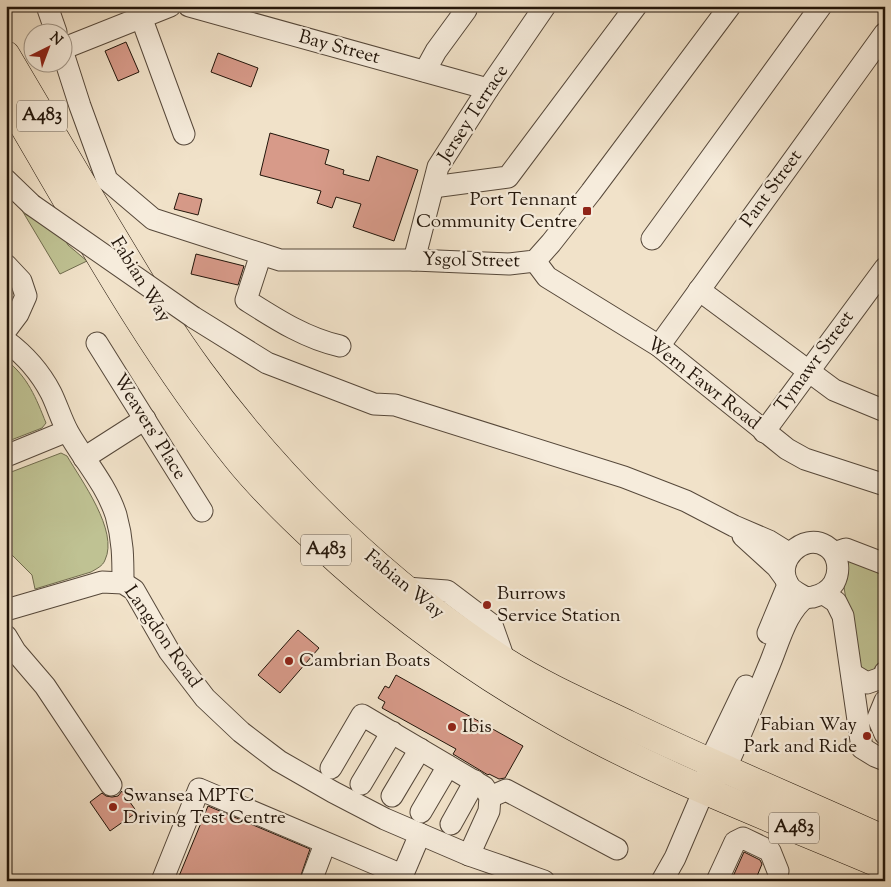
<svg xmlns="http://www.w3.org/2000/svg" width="891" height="887" font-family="'Sorts Mill Goudy',serif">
<rect width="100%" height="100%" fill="#f1e2c9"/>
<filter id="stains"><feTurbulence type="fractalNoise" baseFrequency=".004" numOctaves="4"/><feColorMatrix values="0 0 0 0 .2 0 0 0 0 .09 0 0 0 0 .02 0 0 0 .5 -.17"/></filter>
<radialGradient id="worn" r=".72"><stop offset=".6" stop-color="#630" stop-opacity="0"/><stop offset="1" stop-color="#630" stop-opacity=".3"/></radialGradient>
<g fill="#bfc293" stroke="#706c4e">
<path d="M17,202L62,234L68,245L87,261L60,274Z"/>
<path d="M6,360C28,377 36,398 46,423L42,428L6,442Z"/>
<path d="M61,453L67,456C81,480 119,531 105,560C103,566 96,569 91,572L35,589L32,575L6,549V474Z"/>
<path d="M850,556L878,570L885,581L880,664L876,670L865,672L856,661L843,581Z"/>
</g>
<g fill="#d79a89" stroke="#22150a">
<path d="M126,42L139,72L118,81L105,51Z"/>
<path d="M218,53L258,68L251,87L211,72Z"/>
<path d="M270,133L329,150L325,164L344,170L343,174L369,181L377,156L418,170L394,241L353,227L361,204L336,197L332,208L317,203L321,191L260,175Z"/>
<path d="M179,193L202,199L198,215L174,209Z"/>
<path d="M196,254L244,266L238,285L191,274Z"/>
<path d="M298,630L319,648L280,693L258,675Z"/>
<path d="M396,675L523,746L505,778L499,779L489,774L488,775L453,754L456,749L382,708L385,702L378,698L385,686L389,688Z"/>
<path d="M122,791L137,812L110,831L90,802L102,793L106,796L112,797L118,796Z"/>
<path d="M208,806L310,849L299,881H177Z"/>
<path d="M744,852L760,860L762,864L755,881H731Z"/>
</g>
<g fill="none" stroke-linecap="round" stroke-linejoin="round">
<g stroke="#56483a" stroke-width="23">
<g id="minor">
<path d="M47,6L56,32"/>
<path d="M137,6L184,134"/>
<path d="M189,6L488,89"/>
<path d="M62,49L170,6"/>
<path d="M62,50L80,106L107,180L153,219L280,260H414L509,264L535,261L551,243L591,192L730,6"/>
<path d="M425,71L436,51L466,10"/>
<path d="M6,180L32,205"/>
<path d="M433,187L508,177L636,6"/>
<path d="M652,239L821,6"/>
<path d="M261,254L246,300C276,319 305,338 340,346"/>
<path d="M414,260L438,167L488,89L545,6"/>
<path d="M535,261L547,277L659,346L787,449L805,459L885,485"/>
<path d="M6,265L21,281L26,296L18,314L6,330"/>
<path d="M699,290L834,390L885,411"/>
<path d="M193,317L267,363L374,404L395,405L624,477L686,501L734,526L769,541L790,554"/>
<path d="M6,341C25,355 40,372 51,393C57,405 61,419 68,432C83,459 106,484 116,515C123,540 123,558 123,583"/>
<path d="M97,343L202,511"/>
<path d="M659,346L885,33"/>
<path d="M764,432L885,268"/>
<path d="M6,456L67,431"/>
<path d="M84,458L145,419"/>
<path d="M743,536L777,567L785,578"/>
<path d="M834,553L846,549L885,564"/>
<path d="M406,588L447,591L492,625L505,662"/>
<path d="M824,594L836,602L843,616L862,748L875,756L885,760"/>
<path d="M6,610L102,582L123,583L134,590L169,651L205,698L241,732L279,761L333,792L385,819L469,855L544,881"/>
<path d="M768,633L788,585"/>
<path d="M6,636L15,651L45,686L111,785"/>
<path d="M852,674L867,683L884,677L885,672"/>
<path d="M885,701L878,718L885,734"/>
<path d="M331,768L362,715L484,787L490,797L489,811L469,855"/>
<path d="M714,780L725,770C740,736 754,702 768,668C775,652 780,634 788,619C792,612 799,602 805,598C807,598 811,597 813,597C822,595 829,591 834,583C841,570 838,553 826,546C803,532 774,561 788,584C791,591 800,594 806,598"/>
<path d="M361,784L392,732"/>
<path d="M392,796L420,749"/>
<path d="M490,797L506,790L617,849"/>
<path d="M421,812L448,766"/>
<path d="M451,824L475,781"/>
<path d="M162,881L199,789L402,875"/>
<path d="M311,881L325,844"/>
<path d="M400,881L420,834"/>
<path d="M662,881L675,858L704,790L709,763L746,686"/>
<path d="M717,881L735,842L743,838L770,851L778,871"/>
</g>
</g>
<g stroke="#22150a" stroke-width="29">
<g id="highway">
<path d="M6,55C39,111 72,167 105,223C136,274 165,325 200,372C283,485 387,585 504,661C543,686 587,705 629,725C713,765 799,801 885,840"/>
<path d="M6,96C79,219 147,346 237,458C261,488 289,515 317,541C391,611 475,672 565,722C667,779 777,820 885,866"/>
</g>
</g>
<use href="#minor" stroke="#f6ecdc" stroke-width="21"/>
<use href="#highway" stroke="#f1e2c9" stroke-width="28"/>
<g stroke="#56483a" stroke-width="23" stroke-linecap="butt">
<path id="minor-bridge" d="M32,205L193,317"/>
</g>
<use href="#minor-bridge" stroke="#f6ecdc" stroke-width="21"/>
</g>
<g fill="#8f2418" stroke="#f6ecdc" stroke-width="2">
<rect x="582" y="206" width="10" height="10" rx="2.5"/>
<circle cx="487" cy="605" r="5"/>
<circle cx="289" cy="661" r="5"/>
<circle cx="452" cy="727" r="5"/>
<circle cx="867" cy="736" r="5"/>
<circle cx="113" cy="807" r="5"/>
</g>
<g text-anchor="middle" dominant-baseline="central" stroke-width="4.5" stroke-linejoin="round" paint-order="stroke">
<g fill="#f6ecdc" stroke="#625649" stroke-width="1">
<rect x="17" y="100.5" width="50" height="31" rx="4"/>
<rect x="301" y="534.5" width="50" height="31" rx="4"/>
<rect x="769" y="812.5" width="50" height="31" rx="4"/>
</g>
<g font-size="18" font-weight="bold" fill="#22150a">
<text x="42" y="116">A483</text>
<text x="326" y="550">A483</text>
<text x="794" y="828">A483</text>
</g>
<g font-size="19" fill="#22150a" stroke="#f6ecdc">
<text transform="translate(339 48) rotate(15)">Bay Street</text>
<text transform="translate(474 114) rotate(-57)">Jersey Terrace</text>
<text transform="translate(772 189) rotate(-54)">Pant Street</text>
<text transform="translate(471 261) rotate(1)">Ysgol Street</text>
<text transform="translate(140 280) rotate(58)">Fabian Way</text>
<text transform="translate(815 362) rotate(-54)">Tymawr Street</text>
<text transform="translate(703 384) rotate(38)">Wern Fawr Road</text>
<text transform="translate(149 427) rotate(58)">Weavers' Place</text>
<text transform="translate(404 585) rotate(39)">Fabian Way</text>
<text transform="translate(162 637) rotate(55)">Langdon Road</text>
</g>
<g font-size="19" fill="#22150a" stroke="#f6ecdc" text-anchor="start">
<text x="577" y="200" text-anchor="end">Port Tennant<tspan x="577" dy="22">Community Centre</tspan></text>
<text x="497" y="594">Burrows<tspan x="497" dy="22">Service Station</tspan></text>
<text x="299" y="661">Cambrian Boats</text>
<text x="857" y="725" text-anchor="end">Fabian Way<tspan x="857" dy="22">Park and Ride</tspan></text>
<text x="462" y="727">Ibis</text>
<text x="123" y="796">Swansea MPTC<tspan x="123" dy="22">Driving Test Centre</tspan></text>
</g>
</g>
<rect width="891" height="887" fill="none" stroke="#f1e2c9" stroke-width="25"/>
<rect x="8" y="8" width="876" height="872" fill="none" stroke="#22150a" stroke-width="2.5"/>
<rect x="12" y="12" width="866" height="862" fill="none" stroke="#22150a"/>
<g transform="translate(48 48) rotate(42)"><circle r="24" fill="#f6ecdc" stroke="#a19688"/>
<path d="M0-4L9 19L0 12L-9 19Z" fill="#8f2418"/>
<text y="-8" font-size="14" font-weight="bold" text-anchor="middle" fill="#22150a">N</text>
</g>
<rect width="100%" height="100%" filter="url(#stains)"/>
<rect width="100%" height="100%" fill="url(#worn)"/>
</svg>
